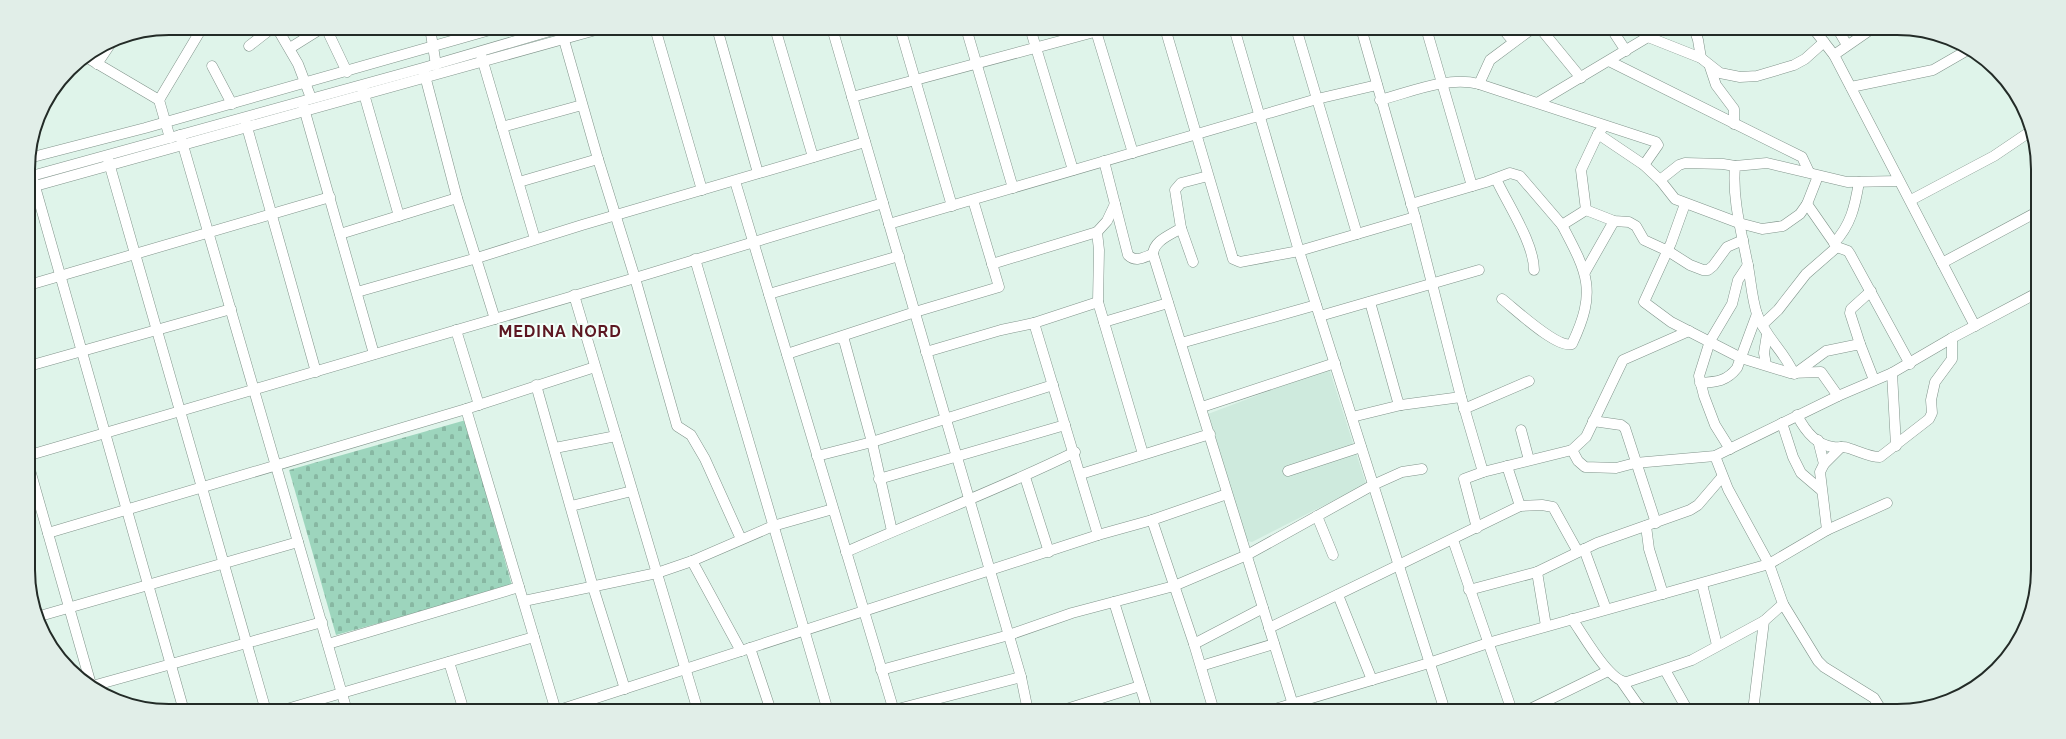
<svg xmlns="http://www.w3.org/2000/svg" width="2066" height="739" font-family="Raleway,sans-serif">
<defs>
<pattern id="cemetery-stones" width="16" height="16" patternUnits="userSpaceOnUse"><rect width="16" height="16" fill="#9dd5bd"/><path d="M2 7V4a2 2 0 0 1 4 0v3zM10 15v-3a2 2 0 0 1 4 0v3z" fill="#87b7a2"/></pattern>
</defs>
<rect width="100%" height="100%" fill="#dff4ea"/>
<path fill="#ceeadd" d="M1329,368L1366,484L1252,542L1247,541L1208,414Z"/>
<path fill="url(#cemetery-stones)" d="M466,420L512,586L336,635L289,470Z"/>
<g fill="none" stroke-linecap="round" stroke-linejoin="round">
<g stroke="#81948b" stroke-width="11">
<g id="minor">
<path d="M277,28L298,64L311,98"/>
<path d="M326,28L347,72"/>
<path d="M430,28L436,65"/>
<path d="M655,28L702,190"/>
<path d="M717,28L758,173"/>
<path d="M775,28L813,157"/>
<path d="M832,28L1021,677L1028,711"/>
<path d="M900,28L952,206"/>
<path d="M966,28L1013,188"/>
<path d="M1030,28L1073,170"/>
<path d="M1095,28L1133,153"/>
<path d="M1165,28L1233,259L1240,262L1299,251L1415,217"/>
<path d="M1234,28L1299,251L1445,711"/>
<path d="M1296,28L1357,234"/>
<path d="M1361,28L1415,217L1461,397L1483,472"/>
<path d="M1426,28L1472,186"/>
<path d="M1502,28L1513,41"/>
<path d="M1540,28L1581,78"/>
<path d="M1611,28L1626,51"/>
<path d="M1694,28L1698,40L1701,58"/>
<path d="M1813,28L1834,55L1975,326"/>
<path d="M1837,28L1847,45"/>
<path d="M562,33L598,159L635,278L677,426L691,435L705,459L741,539"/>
<path d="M1648,37L1701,58L1720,73L1740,77L1757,76L1794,65L1805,59L1824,42"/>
<path d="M249,46L272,28"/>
<path d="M290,48L322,28"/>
<path d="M481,55L535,239"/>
<path d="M1834,55L1873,28"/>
<path d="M86,57L159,100L170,138"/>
<path d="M1609,61L1802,157L1809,172"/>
<path d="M97,64L113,40"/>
<path d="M212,66L232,104"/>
<path d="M1710,67L1716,85L1734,109V124"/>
<path d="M424,72L457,198L495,319"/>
<path d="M1479,84L1490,60L1533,28"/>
<path d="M362,87L399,216"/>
<path d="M1851,87L1933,70L1966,51"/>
<path d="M852,97L1109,28"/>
<path d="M159,100L202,28"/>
<path d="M1380,100C1411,92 1447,76 1479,84L1656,142L1658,145L1644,165"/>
<path d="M1539,102L1663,28"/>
<path d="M303,105L374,354"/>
<path d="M245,120L316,372"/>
<path d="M1604,126L1598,134L1644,165L1660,180L1675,199L1739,223L1762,229L1783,226L1800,214L1807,204L1818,176"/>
<path d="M502,127L582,105"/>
<path d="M180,135L347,711"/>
<path d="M107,156L266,711"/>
<path d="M29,158L145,128L497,28"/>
<path d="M1104,161L1128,255C1136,263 1144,257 1153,254"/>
<path d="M32,176L184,711"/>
<path d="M1208,176L1181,183L1175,190L1181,228C1171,235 1154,240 1153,254L1295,711"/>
<path d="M28,177L423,68L560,28"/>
<path d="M1496,179C1508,205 1534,243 1534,270"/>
<path d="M1660,180L1679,165L1685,163L1723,164L1735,166"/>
<path d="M735,181L894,711"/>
<path d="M519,182L598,159"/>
<path d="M28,188L603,28"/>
<path d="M1911,200L1994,156L2031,131"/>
<path d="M1411,204L1486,182L1510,173L1520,176L1562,225L1586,210"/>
<path d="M1685,204L1671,243L1644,302L1671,322L1741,358L1790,373L1821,372L1838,396"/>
<path d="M1586,210L1614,221L1629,222L1636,226L1644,240L1668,251L1690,265L1703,270H1708L1713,266L1727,247L1743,240"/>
<path d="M1586,210L1581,170L1598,134"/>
<path d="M889,224L1317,99L1377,85"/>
<path d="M1181,228L1193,262"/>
<path d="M1097,232L1099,250L1098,302L1143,454"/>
<path d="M340,234L457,198"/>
<path d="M1834,243C1851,225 1855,206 1859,182"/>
<path d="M1837,247L1848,251L1850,254L1910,364"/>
<path d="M695,259L828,711"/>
<path d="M1942,263L2037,212"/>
<path d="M992,264L1097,232L1107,221L1115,204"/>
<path d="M1585,272L1614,221"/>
<path d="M29,285L330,197"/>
<path d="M357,292L477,258L582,225L865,142"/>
<path d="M769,294L899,256"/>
<path d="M574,295L698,711"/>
<path d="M1502,299C1515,309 1557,349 1572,344C1597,291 1588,274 1562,225"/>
<path d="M1370,302L1398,402L1401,405"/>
<path d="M1320,316L1479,270"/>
<path d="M1104,322L1168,303"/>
<path d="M1034,323L1098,535"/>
<path d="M1762,325L1778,310L1806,274L1837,247L1807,204"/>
<path d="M456,330L479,405"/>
<path d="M840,338L844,340L872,442L892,531"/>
<path d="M1181,343L1316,305"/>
<path d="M1860,344L1850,313L1851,309L1871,291"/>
<path d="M926,352L1001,330L1034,323L1098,302"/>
<path d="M787,354L915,312L999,287L973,200"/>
<path d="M1766,365L1764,353L1767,334"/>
<path d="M29,366L231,309"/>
<path d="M1796,373L1826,351L1860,344L1874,380"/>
<path d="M1892,373L1896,446"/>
<path d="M1794,374C1785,352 1765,337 1757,314C1752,299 1751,282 1748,266C1742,234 1732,200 1735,166L1767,163L1847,182L1899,181"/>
<path d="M1700,383C1717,382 1727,381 1737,368L1757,314"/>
<path d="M536,385L593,587L625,689"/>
<path d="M1202,407L1335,363"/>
<path d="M466,409L556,711L1098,535L1152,520L1227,494"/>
<path d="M1464,409L1529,381"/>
<path d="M1797,415C1804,429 1816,445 1833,447C1838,448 1843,446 1848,448C1859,451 1869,457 1880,457L1929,419L1932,413L1931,400L1935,382L1952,359V338"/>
<path d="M1352,417L1401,405L1461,397"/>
<path d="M1593,421L1621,425L1625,428L1656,523"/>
<path d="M1782,423L1793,457L1801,473L1821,490"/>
<path d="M1521,430L1529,460"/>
<path d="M1818,440L1824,464"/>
<path d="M555,448L616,436"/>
<path d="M1730,449L1715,425L1704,396L1699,376L1710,341L1732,304L1738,280L1748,265"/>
<path d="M1572,450L1578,461L1585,467L1616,468L1635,463L1715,456L1838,396L1892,373L1952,338L2037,293"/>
<path d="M30,455L635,278L883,203"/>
<path d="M817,456L872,442L1053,385"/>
<path d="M1715,456L1728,489L1769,564L1783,604L1764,621L1753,711"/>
<path d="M1507,466L1520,506"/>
<path d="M30,470L90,681"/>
<path d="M1288,471L1361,447"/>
<path d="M1081,474L1210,434"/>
<path d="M1025,477L1049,552"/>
<path d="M879,479L1065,425"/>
<path d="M571,506L632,491"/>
<path d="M1317,516L1333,555"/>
<path d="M1152,520L1194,644L1214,711"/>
<path d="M1646,526L1649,549L1663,594"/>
<path d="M1477,528L1464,479L1483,472L1572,450L1586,437L1623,360L1689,331"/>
<path d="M1827,530L1820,472L1824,464L1841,447"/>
<path d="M48,533L466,409L595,367"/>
<path d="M1453,540L1512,711"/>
<path d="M1584,549L1606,609"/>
<path d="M846,552C922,518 1000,489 1075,452"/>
<path d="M692,561L741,651"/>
<path d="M1537,572L1546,626"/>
<path d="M1702,584L1717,645"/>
<path d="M1469,590L1537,572L1597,543L1690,510L1698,505L1722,477"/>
<path d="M1338,595L1372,680"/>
<path d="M524,601L657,573L692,561L773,526L833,509"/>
<path d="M1114,602L1148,711"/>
<path d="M1783,604L1818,661L1824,667L1874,698L1882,711"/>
<path d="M40,616L298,542"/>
<path d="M1572,619C1583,634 1609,682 1627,682L1692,660L1764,621"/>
<path d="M1269,628L1520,506L1542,505L1553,507L1578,552"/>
<path d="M328,644L519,587"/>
<path d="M1194,644L1263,608"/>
<path d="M750,648L771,711"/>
<path d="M449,662L464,711"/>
<path d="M1201,666L1274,644"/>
<path d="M881,670L1009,635L1072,613L1174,586L1247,555L1373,485L1402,472L1422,469"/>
<path d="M1665,670L1688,711"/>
<path d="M1622,682L1638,705L1646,711"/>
<path d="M96,685L322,622"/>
<path d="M894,710L1021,677"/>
<path d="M280,711L534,637"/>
<path d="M1060,711L1140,686"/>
<path d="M1268,711L1429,663L1488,643L1769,564L1827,530L1887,503"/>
<path d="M1526,711L1608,671"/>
</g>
</g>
<use href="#minor" stroke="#fff" stroke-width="10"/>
</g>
<g text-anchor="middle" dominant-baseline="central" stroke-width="4" stroke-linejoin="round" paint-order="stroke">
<g font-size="16" font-weight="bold" letter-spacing="1" fill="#5c1721" stroke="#f2fff9">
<text x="560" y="331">MEDINA NORD</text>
</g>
</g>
<path d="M0 0H2066V739H0ZM169 35H1897A134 134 0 0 1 2031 169V570A134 134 0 0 1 1897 704H169A134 134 0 0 1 35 570V169A134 134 0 0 1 169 35Z" fill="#e1eee8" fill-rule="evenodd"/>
<path fill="none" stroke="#232b27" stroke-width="2" d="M169 35H1897A134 134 0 0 1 2031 169V570A134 134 0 0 1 1897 704H169A134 134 0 0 1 35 570V169A134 134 0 0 1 169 35Z"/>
</svg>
